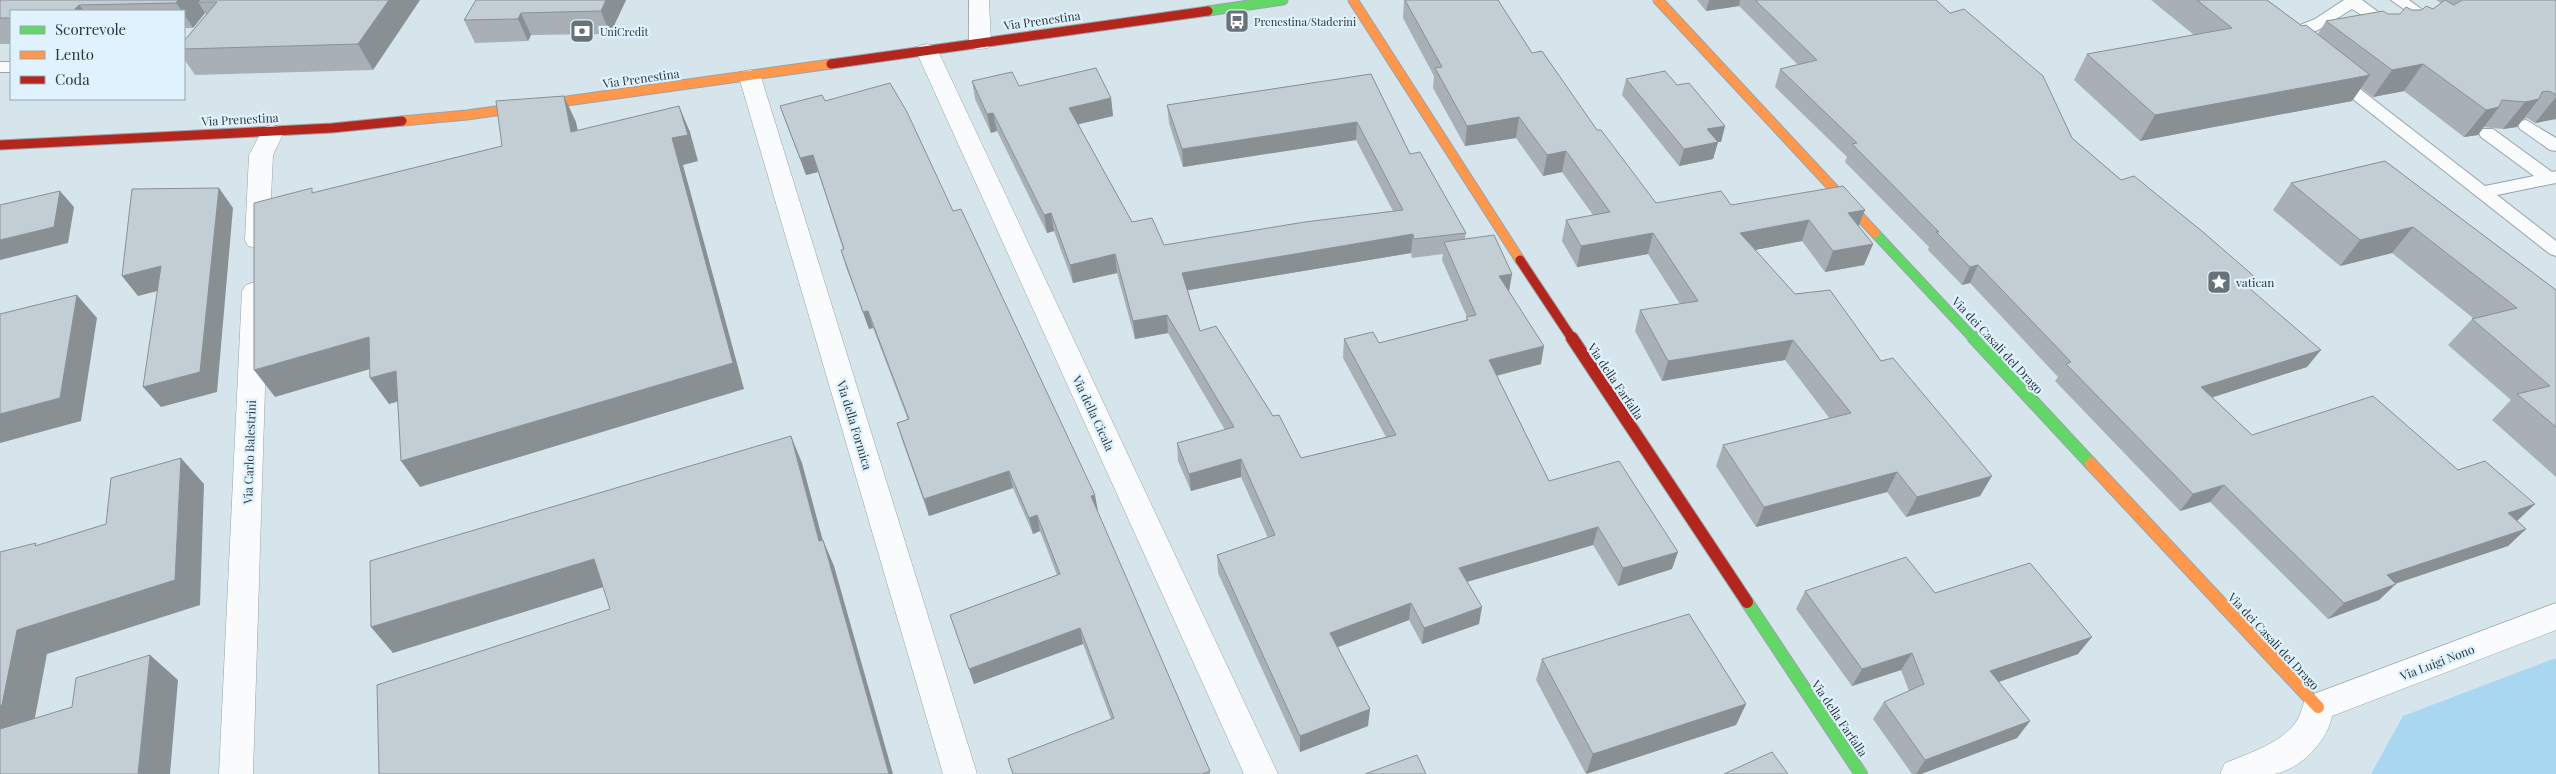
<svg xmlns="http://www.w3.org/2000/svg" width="2556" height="774" font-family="'Playfair Display',serif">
<rect width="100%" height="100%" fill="#d6e4ec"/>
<path fill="#a9d7f1" d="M2556,658V774H2371L2403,716Z"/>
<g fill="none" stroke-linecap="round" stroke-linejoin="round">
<g stroke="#99a3a9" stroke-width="2">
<g id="lane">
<path d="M2344,0H2362L2400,28L2397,31H2387L2352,9L2318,30L2284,42L2276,37L2278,34L2315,19Z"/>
<path d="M2391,0H2409L2442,24L2439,27H2429Z"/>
<rect x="0" y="62" width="11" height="10"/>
<path d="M2336,73L2342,75L2485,186L2534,176L2481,137L2479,133L2481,129H2493L2552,172L2556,171V183L2497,195L2556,241V256L2550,254L2330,81L2328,78L2330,75Z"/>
<path d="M2526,120L2556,138V151L2550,150L2520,129L2518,125L2520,121Z"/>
</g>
</g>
<g stroke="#99a3a9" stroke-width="1">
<g id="street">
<path d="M969,0H989L991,43L988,48L980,49L972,48L969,43Z"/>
<path d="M927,44L935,46L938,51L1278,774H1244L916,51L919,46Z"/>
<path d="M750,70L758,72L761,77L977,774H943L739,77L742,72Z"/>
<path d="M272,125L280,127L284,132L273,155L269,240L266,246L257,248L248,246L245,240L249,155L264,127Z"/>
<path d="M255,282L264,285L268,291L253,774H219L242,291L246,285Z"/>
<path d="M2556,603V630L2332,716C2327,742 2301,769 2274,774C2257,774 2237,774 2220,774L2225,763C2249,753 2280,744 2296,722C2301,715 2303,704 2306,697Z"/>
</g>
</g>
<g stroke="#99a3a9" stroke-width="11">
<g id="fast-far1">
<path d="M1208,11L1283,0"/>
<path d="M1875,233L1975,340"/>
</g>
</g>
<g stroke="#99a3a9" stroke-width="14">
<g id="fast">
<path d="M1974,338L2091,464"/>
<path d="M1747,602L1861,774"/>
</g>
</g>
<g stroke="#99a3a9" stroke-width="11">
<g id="slow-far1">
<path d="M1353,0L1520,260"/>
<path d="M1658,0L1875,233"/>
<path d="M402,121L467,115L831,64"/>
</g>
</g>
<g stroke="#99a3a9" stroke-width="14">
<path id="slow" d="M2091,464L2318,707"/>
</g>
<g stroke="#99a3a9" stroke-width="11">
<g id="jam-far1">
<path d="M831,64L1208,11"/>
<path d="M0,145L332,128L402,121"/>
<path d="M1520,260L1573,340"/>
</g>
</g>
<g stroke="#99a3a9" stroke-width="14">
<path id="jam" d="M1572,338L1747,602"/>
</g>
<use href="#lane" fill="#f9fbfc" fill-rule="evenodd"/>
<use href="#street" fill="#f9fbfc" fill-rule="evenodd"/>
<use href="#fast-far1" stroke="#63d668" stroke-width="9"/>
<use href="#fast" stroke="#63d668" stroke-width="12"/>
<use href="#slow-far1" stroke="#ff974d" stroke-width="9"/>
<use href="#slow" stroke="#ff974d" stroke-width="12"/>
<use href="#jam-far1" stroke="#b3261e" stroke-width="9"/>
<use href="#jam" stroke="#b3261e" stroke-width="12"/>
</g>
<g fill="#a8b0b6" fill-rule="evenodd">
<path d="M0,0H420L373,70L195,75L184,59V41L206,14L205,13L193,28H184V11H11V44H0Z"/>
<path d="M476,0H626L610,34L531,35L528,41L475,43L464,20Z"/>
<path d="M1404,0H1498L1532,53L1597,130L1656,203L1731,205L1859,226L1873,244L1864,265L1825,272L1802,241L1755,250L1795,294L1881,361L1980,496L1906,517L1887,492L1756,527L1716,466L1723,445L1830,419L1785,360L1662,381L1635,331L1640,310L1680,304L1648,254L1577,267L1562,241L1566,220L1593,215L1562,172L1543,176L1516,138L1465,146L1433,88L1434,76L1403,18Z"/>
<path d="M1697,0H1936L2072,138L2249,288L2307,367L2212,397L2252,435L2458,470L2535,504L2517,520L2526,529L2508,546L2396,583L2379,600L2328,619L2210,502L2180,511L2055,381L2058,377L1970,283L1962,285L1928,250L1929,247L1845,162L1847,157L1775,87L1780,69L1798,65L1739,6L1706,11Z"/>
<path d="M2151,0H2267L2302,26L2318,34L2326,21L2388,14H2400L2412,10L2433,9L2441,3L2436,0H2556V119L2535,123L2527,118L2523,119L2517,127L2503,129L2483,127L2478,135L2464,137L2404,91L2373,97L2361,88L2352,101L2140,141L2074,80L2087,54L2194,35Z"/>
<path d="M1371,74L1410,154L1466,233L1465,239L1509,291L1541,364L1497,376L1549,481L1672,569L1618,586L1593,545L1467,582L1479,624L1422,644L1409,620L1338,647L1368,726L1300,752L1218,573L1217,555L1268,538L1241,477L1191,491L1178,461L1177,443L1225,430L1168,333L1135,339L1117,273L1073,283L1054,231L1047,233L997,131L991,133L975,99L972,81L1111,98L1113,116L1078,124L1132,222L1164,245L1393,211L1356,140L1183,167L1169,123L1167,105ZM1411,253L1412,258L1443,254L1442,260L1467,317L1466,320L1379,343L1344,339L1343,358L1386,437L1301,458L1273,416L1200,331L1188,290Z"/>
<path d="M1626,79L1677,85L1725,126L1721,142H1718L1713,159L1679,166L1622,95Z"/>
<path d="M825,101L953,211L1098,511H1097L1210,771V774H1013L1008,759L1111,719L1083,644L974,684L950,615L1057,575L1040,531L1033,534L1013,488L929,516L902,440L897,423L908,420L873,328L869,329L846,267L841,250L843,249L818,172L806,175L786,123L780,106Z"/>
<path d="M2385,161L2556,290V477L2492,420L2511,400L2448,345L2472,319L2473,318L2392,253L2340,266L2273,210L2291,183Z"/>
<path d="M1805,591L1935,593L2078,654L1999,682L2030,721L2017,738L1921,774H1912L1873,719L1884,702L1909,691L1901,670L1852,686L1796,609Z"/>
<path d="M1542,659L1746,704L1736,725L1586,774L1536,680Z"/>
</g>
<g fill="#889094">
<path d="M178,0H216L198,2L205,13L193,28L184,14V11H182L176,3Z"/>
<path d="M389,0H420L373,70L358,44Z"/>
<path d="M606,0H626L610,34L601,11Z"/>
<path d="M1709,0H1740L1739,6L1706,11Z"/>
<path d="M79,5L84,11H73Z"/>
<path d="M521,13L531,35L528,41L518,19Z"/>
<path d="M2423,64L2404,91L2373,97L2392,70Z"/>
<path d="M2370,75L2352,101L2140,141L2155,115Z"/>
<path d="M564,96L576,122L584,159L571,132Z"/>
<path d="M2556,97V119L2535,123Z"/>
<path d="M1111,98L1113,116L1071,126L1069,108Z"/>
<path d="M2539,99L2517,127L2503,129L2525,102Z"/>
<path d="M679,106L690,132L698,161L683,165L744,389L420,487L401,461L672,138Z"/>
<path d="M2499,107L2478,135L2464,137L2486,110Z"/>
<path d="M993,113L997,131L991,133L987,114Z"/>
<path d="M1519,117L1516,138L1465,146L1467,126Z"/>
<path d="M1357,122L1356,140L1183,167L1182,149Z"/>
<path d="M1725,126L1721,142H1718L1713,159L1679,166L1684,149L1707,129Z"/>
<path d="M1566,151L1562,172L1543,176L1547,155Z"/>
<path d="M813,155L818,172L806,175L800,158Z"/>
<path d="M219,188L233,208L217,392L161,407L143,387Z"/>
<path d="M60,191L74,207L68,243L0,260V240Z"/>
<path d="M1865,210L1857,230L1848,213Z"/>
<path d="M1051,213L1054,231L1047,233L1044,215Z"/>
<path d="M1809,220L1802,241L1733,254L1740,233Z"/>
<path d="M2413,227L2392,253L2340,266L2360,240Z"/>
<path d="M1653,233L1648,254L1577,267L1581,246Z"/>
<path d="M1413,234L1411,253L1183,291L1182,273Z"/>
<path d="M1873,244L1864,265L1825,272L1833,251Z"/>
<path d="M1115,254L1117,273L1073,283L1070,265Z"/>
<path d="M1978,265L1970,283L1962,285L1970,267Z"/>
<path d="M161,266L177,286L138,296L122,276Z"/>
<path d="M1512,274L1509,292L1499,276Z"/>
<path d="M2256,278L2244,295L2242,282Z"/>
<path d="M77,295L97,318L81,421L0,443V414Z"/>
<path d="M868,311L873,328L869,329L863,312Z"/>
<path d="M1167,315L1168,333L1135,339L1133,321Z"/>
<path d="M369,337L387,364L275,397L254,370Z"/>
<path d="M1793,340L1785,360L1662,381L1668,361Z"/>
<path d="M1544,346L1541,364L1486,378L1489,360Z"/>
<path d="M2321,350L2307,367L2189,405L2201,387Z"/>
<path d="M396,371L414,397L389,404L370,378Z"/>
<path d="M791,436L802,463L830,567L819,541Z"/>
<path d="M181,458L204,484L200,605L47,654L33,728L0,738V705L17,630Z"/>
<path d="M1241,459V477L1191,491L1189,474Z"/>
<path d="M1009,471L1013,488L929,516L924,499Z"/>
<path d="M1897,472L1887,492L1756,527L1764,507Z"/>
<path d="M1992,476L1980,496L1906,517L1917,497Z"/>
<path d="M2224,485L2210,502L2180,511L2193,494Z"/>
<path d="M1095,495L1098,511L1093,513L1091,496Z"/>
<path d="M2535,504L2517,521L2508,513Z"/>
<path d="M1037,515L1040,531L1033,534L1029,518Z"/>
<path d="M1598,527L1593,545L1456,585L1459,568Z"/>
<path d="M2526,529L2508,546L2371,592L2387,575Z"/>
<path d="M823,540L834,566L893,774H889Z"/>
<path d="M1678,552L1672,569L1618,586L1623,568Z"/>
<path d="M594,559L610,585L393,653L371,627Z"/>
<path d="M2396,584L2379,600L2328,619L2344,603Z"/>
<path d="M1411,603L1409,620L1330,650V633Z"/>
<path d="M1482,607L1479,624L1422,644L1424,628Z"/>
<path d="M1080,628L1083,644L974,684L969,669Z"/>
<path d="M2092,637L2078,654L1978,689L1990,671Z"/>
<path d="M1912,653L1901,670L1852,686L1862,669Z"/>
<path d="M150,655L178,680L170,774H138Z"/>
<path d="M1746,704L1736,725L1586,774L1593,754Z"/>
<path d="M1370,709L1368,726L1300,752V736Z"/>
<path d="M2030,721L2017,738L1921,774H1916L1925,760Z"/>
</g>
<g fill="#c3cdd4" stroke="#889094">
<path d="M0,0H178L176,3L79,5L73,11H11V18H0Z"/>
<path d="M200,0H389L358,44L184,49V41L217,2H198Z"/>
<path d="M476,0H606L601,11L521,13L518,19L464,20Z"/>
<path d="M1405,0H1498L1532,53L1542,51L1597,130H1601L1656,203L1721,191L1731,205L1843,186L1865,210L1848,213L1873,244L1833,251L1809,220L1740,233L1795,294L1830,290L1881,361L1893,358L1992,476L1917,497L1897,472L1764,507L1723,445L1851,413L1793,340L1668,361L1640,310L1698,301L1653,233L1581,246L1566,220L1610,212L1566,151L1547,155L1519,117L1467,126L1435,68L1442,67Z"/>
<path d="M1755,0H1936L1950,13L1964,9L2043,76L2072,138L2121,180L2134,176L2203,232L2256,278L2242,282L2321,350L2201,387L2252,435L2373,396L2458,470L2485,461L2535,504L2508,513L2526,529L2387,575L2396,584L2344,603L2224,485L2193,494L2066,364L2071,362L1978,265L1970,267L1936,232H1939L1852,144L1857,143L1780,69L1817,60Z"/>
<path d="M2197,0H2267L2302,26L2306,25L2370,75L2155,115L2087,54L2232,28Z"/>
<path d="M2445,0L2454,5L2462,0H2556V95L2549,91L2542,92L2539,99L2525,102L2502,100L2499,107L2486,110L2423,64L2392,70L2326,21L2383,11L2388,14H2400L2406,7L2412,10H2422L2426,6L2433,9Z"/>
<path d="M1096,68L1111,98L1069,108L1132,222L1152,218L1164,245L1305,222L1403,210L1357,122L1182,149L1167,105L1371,74L1410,154L1420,152L1466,233L1414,239L1413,234L1182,273L1200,331L1216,326L1273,416L1279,415L1301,458L1396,435L1344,339L1373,332L1379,343L1468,320L1466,317L1476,315L1444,242L1494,235L1512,274L1499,276L1544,346L1489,360L1549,481L1619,461L1678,552L1623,568L1598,527L1459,568L1482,607L1424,628L1411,603L1330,633L1370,709L1300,736L1217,555L1275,535L1241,459L1189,474L1177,443L1234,427L1167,315L1133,321L1115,254L1070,265L1051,213L1044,215L993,113L987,114L972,81L1012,72L1019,86Z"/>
<path d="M1665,71L1677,85L1689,83L1725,126L1707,129L1718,142L1684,149L1626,79Z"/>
<path d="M890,83L907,112L953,211L961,209L1095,495L1091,496L1210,771L1202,774H1013L1008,759L1114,718L1080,628L969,669L950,615L1060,574L1037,515L1029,518L1009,471L924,499L897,423L909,419L868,311L863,312L841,250L844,249L813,155L800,158L780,106L822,95L825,101Z"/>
<path d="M564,96L571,132L679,106L688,135L672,138L733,363L401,461L396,371L370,378L369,337L254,370V203L312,188V193L502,146L496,101Z"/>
<path d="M2385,161L2556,290V427L2517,394L2550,386L2472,319L2517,308L2413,227L2360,240L2291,183Z"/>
<path d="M219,188L200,372L143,387L161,266L122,276L132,189Z"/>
<path d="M60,191L54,227L0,240V205Z"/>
<path d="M77,295L60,398L0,414V314Z"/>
<path d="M791,436L819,541L823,540L889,774H379L377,685L610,609L594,559L371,627L370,561Z"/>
<path d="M181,458L175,580L17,630L2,705H0V552L36,543L35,546L106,524L111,478Z"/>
<path d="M1906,557L1935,593L2030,563L2092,637L1990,671L2030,721L1925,760L1884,702L1924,684L1912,653L1862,669L1805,591Z"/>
<path d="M1689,614L1746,704L1593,754L1542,659Z"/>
<path d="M150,655L138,774H0V729L72,707L76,678Z"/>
<path d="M1772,752L1788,774H1724Z"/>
<path d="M1417,755L1426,774H1365Z"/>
</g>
<defs>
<g id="bus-square" transform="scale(1.25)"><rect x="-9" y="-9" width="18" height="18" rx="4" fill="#687379" stroke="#dff2fe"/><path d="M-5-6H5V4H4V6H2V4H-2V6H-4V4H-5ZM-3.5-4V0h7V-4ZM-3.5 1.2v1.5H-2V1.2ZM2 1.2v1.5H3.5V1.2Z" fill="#fff"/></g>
<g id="bank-square" transform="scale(1.25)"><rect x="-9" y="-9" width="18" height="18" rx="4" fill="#687379" stroke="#dff2fe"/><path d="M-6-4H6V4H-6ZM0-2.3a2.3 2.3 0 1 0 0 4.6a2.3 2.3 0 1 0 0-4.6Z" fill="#fff"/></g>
<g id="sight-square" transform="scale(1.25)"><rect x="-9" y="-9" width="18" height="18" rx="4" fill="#687379" stroke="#dff2fe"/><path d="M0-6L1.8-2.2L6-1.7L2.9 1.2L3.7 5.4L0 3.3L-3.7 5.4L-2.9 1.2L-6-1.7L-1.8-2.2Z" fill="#fff"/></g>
</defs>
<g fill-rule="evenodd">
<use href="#bus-square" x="1237" y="21"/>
<use href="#bank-square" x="582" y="31"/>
<use href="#sight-square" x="2219" y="282"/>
</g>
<g text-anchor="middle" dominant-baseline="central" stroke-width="4.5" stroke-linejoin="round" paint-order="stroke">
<g font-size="11" fill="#2d363b" stroke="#dff2fe" text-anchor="start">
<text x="1254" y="21">Prenestina/Staderini</text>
<text x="600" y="31">UniCredit</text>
</g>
<g font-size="12" fill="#2d363b" stroke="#dff2fe">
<text transform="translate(1042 20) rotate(-8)">Via Prenestina</text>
<text transform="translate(641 78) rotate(-8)">Via Prenestina</text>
<text transform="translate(240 119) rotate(-3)">Via Prenestina</text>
<text transform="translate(1998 345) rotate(47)">Via dei Casali del Drago</text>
<text transform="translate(1616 381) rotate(56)">Via della Farfalla</text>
<text transform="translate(1094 413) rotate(65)">Via della Cicala</text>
<text transform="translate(855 425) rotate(73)">Via della Formica</text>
<text transform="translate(249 452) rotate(-88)">Via Carlo Balestrini</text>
<text transform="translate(2274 641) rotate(47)">Via dei Casali del Drago</text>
<text transform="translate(2437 662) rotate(-21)">Via Luigi Nono</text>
<text transform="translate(1840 718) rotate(56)">Via della Farfalla</text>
</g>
<g font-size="12" fill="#2d363b" stroke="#dff2fe" text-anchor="start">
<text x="2236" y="282">vatican</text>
</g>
</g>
<rect x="10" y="10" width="175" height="90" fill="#dff2fe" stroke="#98a7b0"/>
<rect x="20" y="26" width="25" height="8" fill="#63d668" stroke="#98a7b0"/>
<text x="55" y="35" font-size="15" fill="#2d363b">Scorrevole</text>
<rect x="20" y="51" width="25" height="8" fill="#ff974d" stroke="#98a7b0"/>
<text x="55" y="60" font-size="15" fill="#2d363b">Lento</text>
<rect x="20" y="76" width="25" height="8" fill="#b3261e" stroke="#98a7b0"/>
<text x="55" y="85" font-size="15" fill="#2d363b">Coda</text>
</svg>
